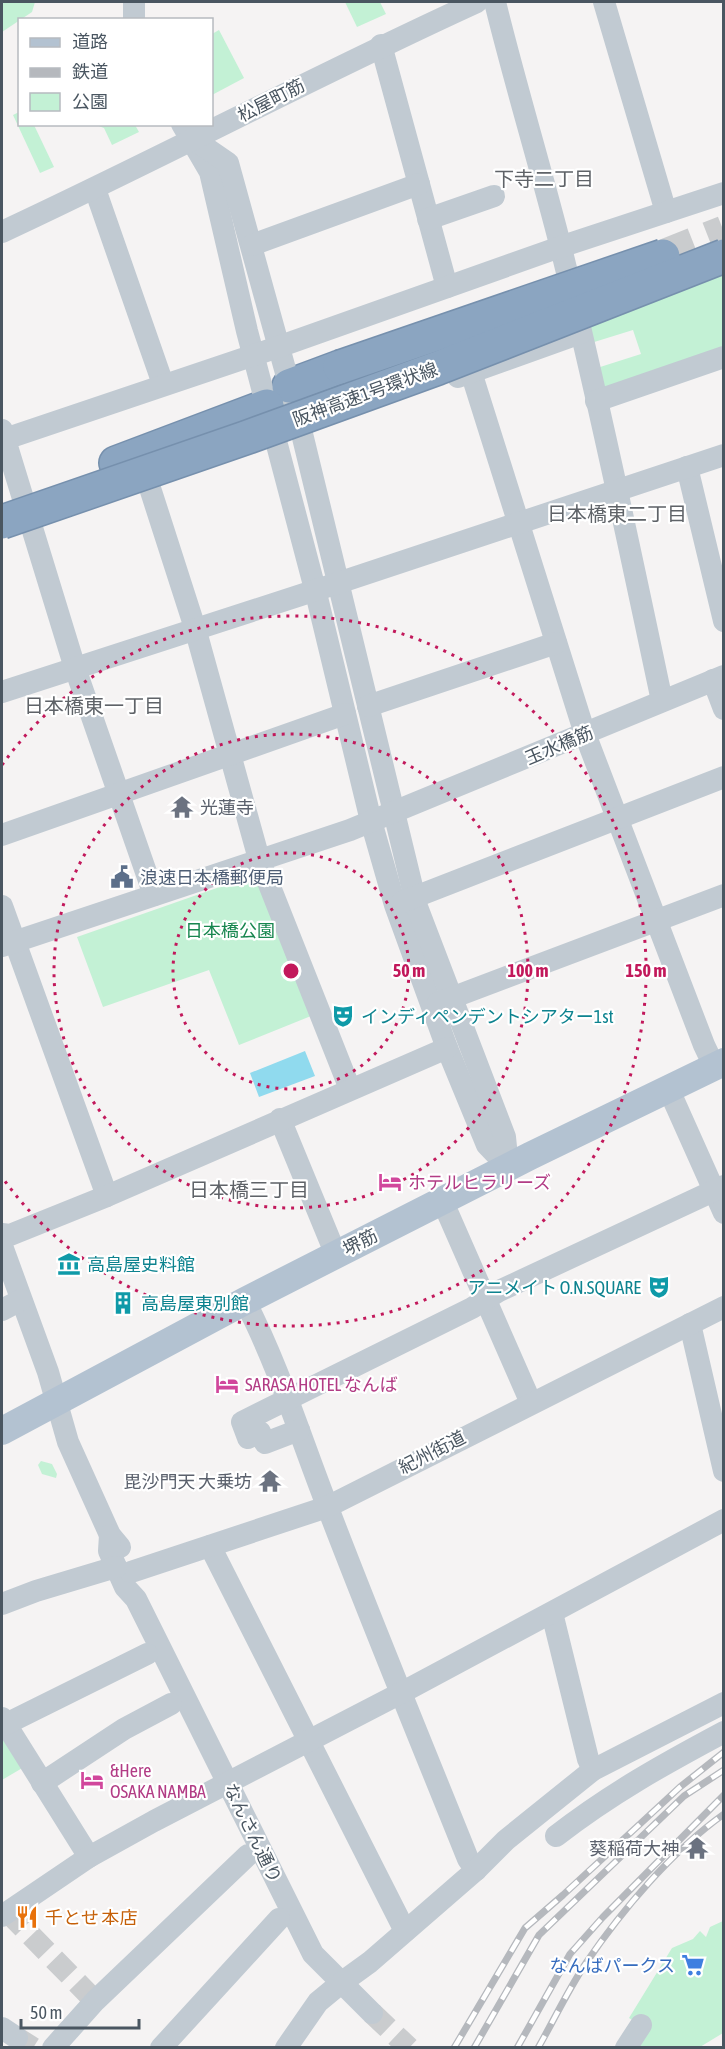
<svg xmlns="http://www.w3.org/2000/svg" width="725" height="2049" font-family="'Asap Condensed','Noto Sans JP',sans-serif">
<rect width="100%" height="100%" fill="#f5f3f3"/>
<g fill="#c3f1d5">
<path d="M2,2H35L32,12L2,32Z"/>
<path d="M345,2H380L386,14L357,27Z"/>
<path d="M219,30L244,78L212,95V34Z"/>
<path d="M19,112L20,124L34,125L54,167L40,173L13,115Z"/>
<path d="M96,125H135L139,132L112,145L104,128Z"/>
<path d="M723,271V351L609,391L600,385L597,368L641,354L633,330L591,343L586,322Z"/>
<path d="M251,876L259,880L311,1016L239,1045L209,970L103,1007L77,937Z"/>
<path d="M41,1461L52,1464L57,1474L56,1478L42,1474L38,1465Z"/>
<path d="M2,1733L24,1767L2,1780Z"/>
<path d="M723,1921V2033L700,2047H639L648,2029L629,2018L672,1948L693,1939L700,1931L706,1937L710,1927Z"/>
</g>
<path fill="#90daee" d="M305,1051L315,1076L259,1097L250,1073Z"/>
<g fill="none" stroke-linecap="round" stroke-linejoin="round">
<g stroke="#caccce" stroke-width="22" stroke-dasharray="22 11" stroke-linecap="butt">
<path d="M8,1912L95,2001"/>
<path d="M372,2013L409,2048"/>
<path d="M17,2038L33,2048"/>
</g>
<path stroke="#caccce" stroke-width="33" stroke-dasharray="33 16" stroke-linecap="butt" d="M663,256L724,232"/>
<g stroke="#7690ad" stroke-width="36">
<g id="highway">
<path d="M289,386L340,367"/>
<path d="M116,463L267,406"/>
</g>
</g>
<g stroke="#c1cad2" stroke-width="22">
<path d="M495,2C515,84 540,165 561,248C598,398 630,550 662,701"/>
<path d="M604,2L666,212"/>
<path d="M134,20V2"/>
<path d="M381,45L447,287"/>
<path d="M182,124L210,172L247,331L315,589L371,821L395,905L447,1048L487,1145L508,1167"/>
<path d="M196,141L228,163L296,409L417,907L505,1137L508,1167"/>
<path d="M95,189L163,384"/>
<path d="M428,219L494,196"/>
<path d="M2,232C161,158 317,75 477,2"/>
<path d="M252,245L419,184"/>
<path d="M471,372L585,734L704,1045L714,1066"/>
<path d="M458,377L581,333"/>
<path d="M596,401L724,357"/>
<path d="M2,430L75,668L154,895"/>
<path d="M2,440L278,347L560,247L724,193"/>
<path d="M687,467L724,621"/>
<path d="M149,485L195,628L259,859L350,1089"/>
<path d="M713,680L724,709"/>
<path d="M2,692L338,583L724,455"/>
<path d="M368,706L556,643"/>
<path d="M2,835L345,714"/>
<path d="M402,902L724,777"/>
<path d="M2,906L107,1196"/>
<path d="M2,946L350,830L724,676"/>
<path d="M438,1003L724,895"/>
<path d="M669,1090L724,1213"/>
<path d="M280,1119L336,1255"/>
<path d="M442,1200L531,1403"/>
<path d="M2,1234L10,1235L107,1196L447,1048"/>
<path d="M2,1246L48,1372L68,1442L110,1535L120,1547"/>
<path d="M245,1301C279,1367 301,1439 328,1508C373,1626 421,1742 468,1859L476,1870"/>
<path d="M2,1310L21,1300"/>
<path d="M690,1324L724,1471"/>
<path d="M299,1430L265,1443L260,1432L248,1438L242,1422L472,1308L499,1291L724,1186"/>
<path d="M110,1535L109,1551L125,1587L136,1599L313,1954L372,2013"/>
<path d="M210,1546L405,1931"/>
<path d="M131,1572L327,1507L724,1307"/>
<path d="M2,1604L36,1591L116,1567"/>
<path d="M552,1613L588,1759L593,1770"/>
<path d="M2,1718L89,1857"/>
<path d="M4,1725L147,1654"/>
<path d="M42,1783L124,1729L171,1704"/>
<path d="M556,1836C610,1794 664,1764 724,1732"/>
<path d="M2,1916L89,1857L154,1821L401,1693L724,1520"/>
<path d="M2,2028L17,2038"/>
<path d="M53,2048L95,2001L248,1855"/>
<path d="M161,2048L279,1919"/>
<path d="M286,2048L318,2002L341,1983L370,1962L476,1870L506,1840L593,1770L724,1703"/>
<path d="M626,2048L641,2025"/>
</g>
<path stroke="#b3c2d1" stroke-width="28" d="M2,1431L245,1301L530,1156L724,1062"/>
<use href="#highway" stroke="#8ba5c1" stroke-width="33"/>
<g stroke="#b5b8bd" stroke-width="7">
<g id="rail">
<path d="M454,2048L525,1928L563,1895L680,1787L724,1752"/>
<path d="M474,2048L539,1935L684,1796L724,1770"/>
<path d="M517,2048L570,1954L603,1917L724,1795"/>
<path d="M538,2048C554,2020 568,1990 586,1963C622,1910 672,1851 724,1814"/>
</g>
</g>
<use href="#rail" stroke="#fff" stroke-width="4.5" stroke-dasharray="14" stroke-linecap="butt"/>
<g stroke="#7690ad" stroke-width="36" stroke-linecap="butt">
<g id="highway-bridge">
<path d="M340,367L663,256"/>
<path d="M2,522L245,438L438,368L724,256"/>
</g>
</g>
<use href="#highway-bridge" stroke="#8ba5c1" stroke-width="33"/>
</g>
<g fill="none" stroke="#c2185b" stroke-width="3" stroke-dasharray="3 6">
<circle cx="291" cy="971" r="118"/>
<circle cx="291" cy="971" r="237"/>
<path d="M2 765A355 355 0 1 1 2 1177"/>
</g>
<defs>
<g id="temple-bare" transform="scale(1.8)"><path d="M0-6L5-2H3V0L6.5 2.5H4V6H1.5V3h-3V6H-4V2.5H-6.5L-3 0V-2H-5Z" fill="#6b7280" stroke="#fff" stroke-width="2.5" paint-order="stroke"/></g>
<g id="civic-bare" transform="scale(1.8)"><path d="M-.6-6.5H3V-4.5H.6V-3L4-1V1h2V6H-6V1h2V-1L-.6-3ZM-1.2 2.5V6h2.4V2.5Z" fill="#5c6f8a" stroke="#fff" stroke-width="2.5" paint-order="stroke"/></g>
<g id="theatre-bare" transform="scale(1.8)"><path d="M-5-5.5Q0-4 5-5.5V0Q5 5 0 6Q-5 5-5 0ZM-3.3-2.5H-1v1.5H-3.3ZM1-2.5H3.3v1.5H1ZM-2.8 1Q0 5.5 2.8 1Z" fill="#0f9aa8" stroke="#fff" stroke-width="2.5" paint-order="stroke"/></g>
<g id="hotel-bare" transform="scale(1.8)"><path d="M-6-4.5h1.5V1H6V5H4.5V3h-9V5H-6ZM-4 0a1.8 1.8 0 1 1 3.6 0ZM.5 0V-2.5h3Q6-2.5 6 0Z" fill="#d1479c" stroke="#fff" stroke-width="2.5" paint-order="stroke"/></g>
<g id="museum-bare" transform="scale(1.8)"><path d="M0-6L6-3V-2H-6V-3ZM-5-1h2V3h-2ZM-1-1h2V3h-2ZM3-1h2V3H3ZM-6 4H6V6H-6Z" fill="#0f9aa8" stroke="#fff" stroke-width="2.5" paint-order="stroke"/></g>
<g id="building-bare" transform="scale(1.8)"><path d="M-4-6H4V6H1V3H-1V6H-4ZM-2.5-4.3h1.7v1.8h-1.7ZM.8-4.3h1.7v1.8H.8ZM-2.5-1h1.7V.8h-1.7ZM.8-1h1.7V.8H.8Z" fill="#0f9aa8" stroke="#fff" stroke-width="2.5" paint-order="stroke"/></g>
<g id="restaurant-bare" transform="scale(1.8)"><path d="M-5-6h1v4h1v-4h1v4h1v-4h1v5L-1.5 .5V6h-2V.5L-5-1ZM5-6V6H3V1.5H1.5Q1.5-4 5-6Z" fill="#e8710a" stroke="#fff" stroke-width="2.5" paint-order="stroke"/></g>
<g id="supermarket-bare" transform="scale(1.8)"><path d="M-6-5.5h2.5l.6 2H6L4.5 2H-2.5L-4.4-4H-6ZM-1.5 3.2a1.3 1.3 0 1 0 .1 0ZM3 3.2a1.3 1.3 0 1 0 .1 0Z" fill="#3f7fe0" stroke="#fff" stroke-width="2.5" paint-order="stroke"/></g>
</defs>
<g fill-rule="evenodd">
<use href="#temple-bare" x="182" y="807"/>
<use href="#civic-bare" x="122" y="877"/>
<use href="#theatre-bare" x="343" y="1016"/>
<use href="#hotel-bare" x="390" y="1182"/>
<use href="#museum-bare" x="69" y="1264"/>
<use href="#theatre-bare" x="659" y="1287"/>
<use href="#building-bare" x="123" y="1303"/>
<use href="#hotel-bare" x="227" y="1384"/>
<use href="#temple-bare" x="270" y="1481"/>
<use href="#hotel-bare" x="92" y="1780"/>
<use href="#temple-bare" x="697" y="1848"/>
<use href="#restaurant-bare" x="27" y="1917"/>
<use href="#supermarket-bare" x="693" y="1965"/>
</g>
<g text-anchor="middle" dominant-baseline="central" stroke-width="4.5" stroke-linejoin="round" paint-order="stroke">
<g font-size="18" fill="#4a5661" stroke="#fff">
<text transform="translate(271 100) rotate(-27)">松屋町筋</text>
<text transform="translate(365 394) rotate(-20)">阪神高速1号環状線</text>
<text transform="translate(559 745) rotate(-23)">玉水橋筋</text>
<text transform="translate(360 1242) rotate(-27)">堺筋</text>
<text transform="translate(432 1452) rotate(-27)">紀州街道</text>
<text transform="translate(253 1833) rotate(64)">なんさん通り</text>
</g>
<g font-size="18" fill="#5b616d" stroke="#fff" text-anchor="end">
<text x="200" y="807" text-anchor="start">光蓮寺</text>
<text x="252" y="1481">毘沙門天 大乗坊</text>
<text x="679" y="1848">葵稲荷大神</text>
</g>
<g font-size="18" fill="#4e5e75" stroke="#fff" text-anchor="start">
<text x="140" y="877">浪速日本橋郵便局</text>
</g>
<g font-size="18" fill="#17864f" stroke="#fff">
<text x="230" y="930">日本橋公園</text>
</g>
<g font-size="18" fill="#0d838f" stroke="#fff" text-anchor="start">
<text x="361" y="1016">インディペンデントシアター1st</text>
<text x="87" y="1264">高島屋史料館</text>
<text x="641" y="1287" text-anchor="end">アニメイト O.N.SQUARE</text>
<text x="141" y="1303">高島屋東別館</text>
</g>
<g font-size="18" fill="#b23c85" stroke="#fff" text-anchor="start">
<text x="408" y="1182">ホテルヒラリーズ</text>
<text x="245" y="1384">SARASA HOTEL なんば</text>
<text x="110" y="1770">&amp;Here<tspan x="110" dy="21">OSAKA NAMBA</tspan></text>
</g>
<g font-size="18" fill="#c56008" stroke="#fff" text-anchor="start">
<text x="45" y="1917">千とせ 本店</text>
</g>
<g font-size="18" fill="#366cbe" stroke="#fff" text-anchor="end">
<text x="675" y="1965">なんばパークス</text>
</g>
<g font-size="20" fill="#5f6368" stroke="#fff">
<text x="544" y="178">下寺二丁目</text>
<text x="617" y="513">日本橋東二丁目</text>
<text x="94" y="705">日本橋東一丁目</text>
<text x="249" y="1189">日本橋三丁目</text>
</g>
</g>
<circle cx="291" cy="971" r="9" fill="#c2185b" stroke="#fff" stroke-width="3"/>
<g font-size="18" text-anchor="middle" font-weight="bold" fill="#c2185b" stroke="#fff" stroke-width="4.5" stroke-linejoin="round" paint-order="stroke">
<text x="409" y="977">50 m</text>
<text x="528" y="977">100 m</text>
<text x="646" y="977">150 m</text>
</g>
<rect width="725" height="2049" fill="none" stroke="#4a5661" stroke-width="6"/>
<rect x="18" y="18" width="195" height="108" fill="#ffffff" stroke="#b7bbc0" stroke-width="1.5"/>
<rect x="30" y="38" width="30" height="9" fill="#b3c2d1" stroke="#b7bbc0" stroke-width="1.5"/>
<text x="72" y="48" font-size="18" fill="#4a5661">道路</text>
<rect x="30" y="68" width="30" height="9" fill="#b5b8bd" stroke="#b7bbc0" stroke-width="1.5"/>
<text x="72" y="78" font-size="18" fill="#4a5661">鉄道</text>
<rect x="30" y="93" width="30" height="18" fill="#c3f1d5" stroke="#b7bbc0" stroke-width="1.5"/>
<text x="72" y="108" font-size="18" fill="#4a5661">公園</text>
<path d="M21 2019v9h118v-9" fill="none" stroke="#4a5661" stroke-width="3"/>
<text x="30" y="2019" font-size="18" fill="#4a5661" stroke="#ffffff" stroke-width="4.5" paint-order="stroke">50 m</text>
</svg>
